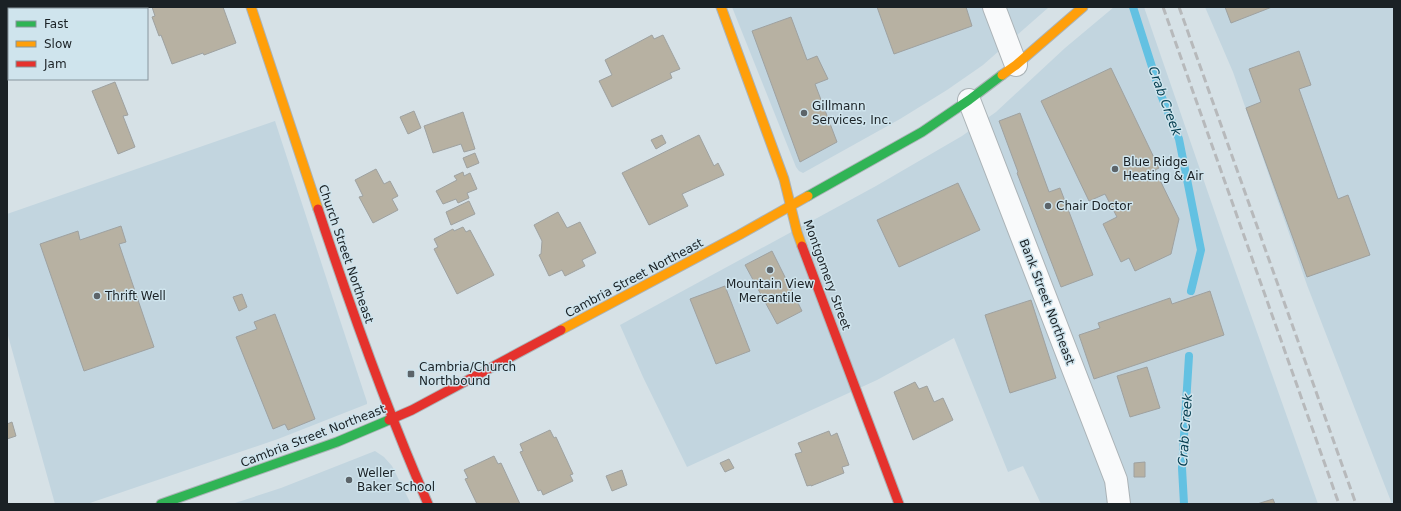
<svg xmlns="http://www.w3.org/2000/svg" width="1401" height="511" font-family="'DejaVu Sans',sans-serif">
<rect width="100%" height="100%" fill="#d6e1e6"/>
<g fill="#c2d5df">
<path d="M732,7H1049L983,65L947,90L900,119L803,173L799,171L796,167Z"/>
<path d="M1114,7H1144L1225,242L1318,504H1041L1023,466L1008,472L954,338L877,380L687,467L643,377L620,325L876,186L962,136L996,112L1065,48Z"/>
<path d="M1205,7H1394V504H1392L1360,422L1307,285L1233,72Z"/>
<path d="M275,121L339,317L367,402V404L278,439L87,504H55L7,332V214Z"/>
<path d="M375,451L384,457L392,466L411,504H232L281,488Z"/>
</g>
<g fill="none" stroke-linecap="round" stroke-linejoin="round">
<g stroke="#63c1e2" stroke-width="8">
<path d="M1133,7L1161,95L1179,139L1201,250L1191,291"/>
<path d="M1184,504L1182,468L1189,356"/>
</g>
</g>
<g fill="#b7b1a2" stroke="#9ea1a0">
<path d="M152,7H223L236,43L204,55L203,53L172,64L161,35L159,36L152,17L155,16Z"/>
<path d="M877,7H966L972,26L894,54Z"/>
<path d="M1225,7H1272L1231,23Z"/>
<path d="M791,17L807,60L817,56L828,79L815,84L837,142L800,162L752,31Z"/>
<path d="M652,35L654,39L663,35L680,69L670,73L672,78L612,107L599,81L612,75L605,60Z"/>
<path d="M1299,51L1311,85L1299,89L1338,199L1348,195L1370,255L1307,277L1246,108L1261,102L1249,69Z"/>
<path d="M1111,68L1159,168L1155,170L1179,219L1171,254L1135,271L1129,258L1121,262L1103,224L1117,217L1105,194L1089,201L1041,101Z"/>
<path d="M115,82L128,115L123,116L135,147L118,154L92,91Z"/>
<path d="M414,111L421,128L408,134L400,117Z"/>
<path d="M463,112L475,149L464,152L461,144L433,153L424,126Z"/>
<path d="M1020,113L1049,192L1060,188L1093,275L1061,287L1017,173L1018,172L999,121Z"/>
<path d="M662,135L666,143L656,149L651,140Z"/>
<path d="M699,135L714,166L718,163L724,175L682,194L688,206L649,225L622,173Z"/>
<path d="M475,153L479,163L467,168L463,158Z"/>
<path d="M376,169L384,184L390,181L398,196L392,199L398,210L373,223L359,197L363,196L355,180Z"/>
<path d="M463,172L464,176L470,173L477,189L467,193L469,198L458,203L456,199L443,204L436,191L457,180L454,176Z"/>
<path d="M958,183L980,230L899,267L877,220Z"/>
<path d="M469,201L475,214L451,225L446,212Z"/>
<path d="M558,212L567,228L580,222L596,253L582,260L585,266L565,276L562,270L549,276L539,255L541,254L542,241L534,225Z"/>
<path d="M121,226L126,242L119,244L154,347L84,371L40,244L78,231L80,240Z"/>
<path d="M463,227L466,232L470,230L494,275L457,294L434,249L438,247L434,239L453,229L454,231Z"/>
<path d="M772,251L802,311L777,324L745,265Z"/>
<path d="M725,286L750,351L716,364L690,299Z"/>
<path d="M1210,291L1224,335L1094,379L1079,335L1100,328L1098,323L1170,298L1172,304Z"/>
<path d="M242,294L247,307L239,311L233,297Z"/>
<path d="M1031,300L1056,378L1010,393L985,315Z"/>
<path d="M275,314L315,419L288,430L285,424L273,429L236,337L257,329L254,322Z"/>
<path d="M1147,367L1160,408L1130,417L1117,376Z"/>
<path d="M915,382L919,389L927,386L934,402L943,398L953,420L913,440L894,392Z"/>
<path d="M12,422L16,436L7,439V424Z"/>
<path d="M550,430L554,438L556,437L573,474L570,475L573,481L543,495L541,490L538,491L520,452L523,451L520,444Z"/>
<path d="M829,431L831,436L837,433L849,465L842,467L844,473L811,486V485L807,486L795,454L802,452L798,443Z"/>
<path d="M494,456L498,464L501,463L520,504H477L465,479L468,478L464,470Z"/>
<path d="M729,459L734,468L725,472L720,463Z"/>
<path d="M1145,462V477H1134V463Z"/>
<path d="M622,470L627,485L612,491L606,476Z"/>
<path d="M1273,499L1275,504H1257Z"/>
</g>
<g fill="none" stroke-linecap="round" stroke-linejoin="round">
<g stroke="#abb3b7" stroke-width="24">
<g id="street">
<path d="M994,7L1016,65"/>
<path d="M7,9L12,7"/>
<path d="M969,100L1116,480L1119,504"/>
</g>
</g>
<g stroke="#abb3b7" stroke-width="11">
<g id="fast">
<path d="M808,196L922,132L969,100L1002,75"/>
<path d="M161,504L337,442L389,420"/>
</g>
</g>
<g stroke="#abb3b7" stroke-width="11">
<g id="slow">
<path d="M251,7L318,209"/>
<path d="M721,7L784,179L797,232L802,246"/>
<path d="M1002,75L1016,65L1083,7"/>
<path d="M561,330L739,235L808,196"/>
</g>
</g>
<g stroke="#abb3b7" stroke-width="11">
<g id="jam">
<path d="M318,209C351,309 386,408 428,504"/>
<path d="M802,246L899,504"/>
<path d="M389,420L412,410L561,330"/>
</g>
</g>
<use href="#street" stroke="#f9fafb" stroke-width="22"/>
<use href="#fast" stroke="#30b455" stroke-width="9"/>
<use href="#slow" stroke="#ff9f0a" stroke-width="9"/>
<use href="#jam" stroke="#e5322d" stroke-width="9"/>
<g stroke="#b7b9bb" stroke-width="3" stroke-dasharray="8 4" stroke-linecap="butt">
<path d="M1163,7L1339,504"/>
<path d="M1179,7L1356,504"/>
</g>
</g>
<g fill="#5c6469" stroke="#cfe4ed" stroke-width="1.5">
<circle cx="804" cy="113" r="4"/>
<circle cx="1115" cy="169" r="4"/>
<circle cx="1048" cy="206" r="4"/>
<circle cx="770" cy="270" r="4"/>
<circle cx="97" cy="296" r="4"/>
<rect x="407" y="370" width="8" height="8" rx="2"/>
<circle cx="349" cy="480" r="4"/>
</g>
<g text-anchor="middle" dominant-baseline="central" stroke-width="3" stroke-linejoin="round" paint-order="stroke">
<g font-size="12" fill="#1a2125" stroke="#cfe4ed" text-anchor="start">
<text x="812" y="106">Gillmann<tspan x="812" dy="14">Services, Inc.</tspan></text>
<text x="1123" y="162">Blue Ridge<tspan x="1123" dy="14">Heating &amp; Air</tspan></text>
<text x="1056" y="206">Chair Doctor</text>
<text x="770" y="284" text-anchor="middle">Mountain View<tspan x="770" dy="14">Mercantile</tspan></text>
<text x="105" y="296">Thrift Well</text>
<text x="419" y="367">Cambria/Church<tspan x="419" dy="14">Northbound</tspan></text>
<text x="357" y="473">Weller<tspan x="357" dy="14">Baker School</tspan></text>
</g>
<g font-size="12" fill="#1a2125" stroke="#cfe4ed">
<text transform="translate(346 254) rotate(71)">Church Street Northeast</text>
<text transform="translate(827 275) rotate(70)">Montgomery Street</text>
<text transform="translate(634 278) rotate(-28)">Cambria Street Northeast</text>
<text transform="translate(1047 302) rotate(69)">Bank Street Northeast</text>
<text transform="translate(313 436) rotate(-21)">Cambria Street Northeast</text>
</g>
<g font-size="13" font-style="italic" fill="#033c4e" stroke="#cfe4ed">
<text transform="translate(1165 101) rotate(70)">Crab Creek</text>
<text transform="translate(1185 430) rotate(-86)">Crab Creek</text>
</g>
</g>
<rect width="1401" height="511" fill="none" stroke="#1a2125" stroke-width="16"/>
<rect x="8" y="8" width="140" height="72" fill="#cfe4ed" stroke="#87969d"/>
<rect x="16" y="21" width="20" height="6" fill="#30b455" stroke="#87969d"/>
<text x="44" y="28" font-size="12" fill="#1a2125">Fast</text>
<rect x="16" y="41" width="20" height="6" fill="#ff9f0a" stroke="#87969d"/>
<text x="44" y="48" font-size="12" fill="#1a2125">Slow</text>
<rect x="16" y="61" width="20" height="6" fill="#e5322d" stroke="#87969d"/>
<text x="44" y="68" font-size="12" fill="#1a2125">Jam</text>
</svg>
